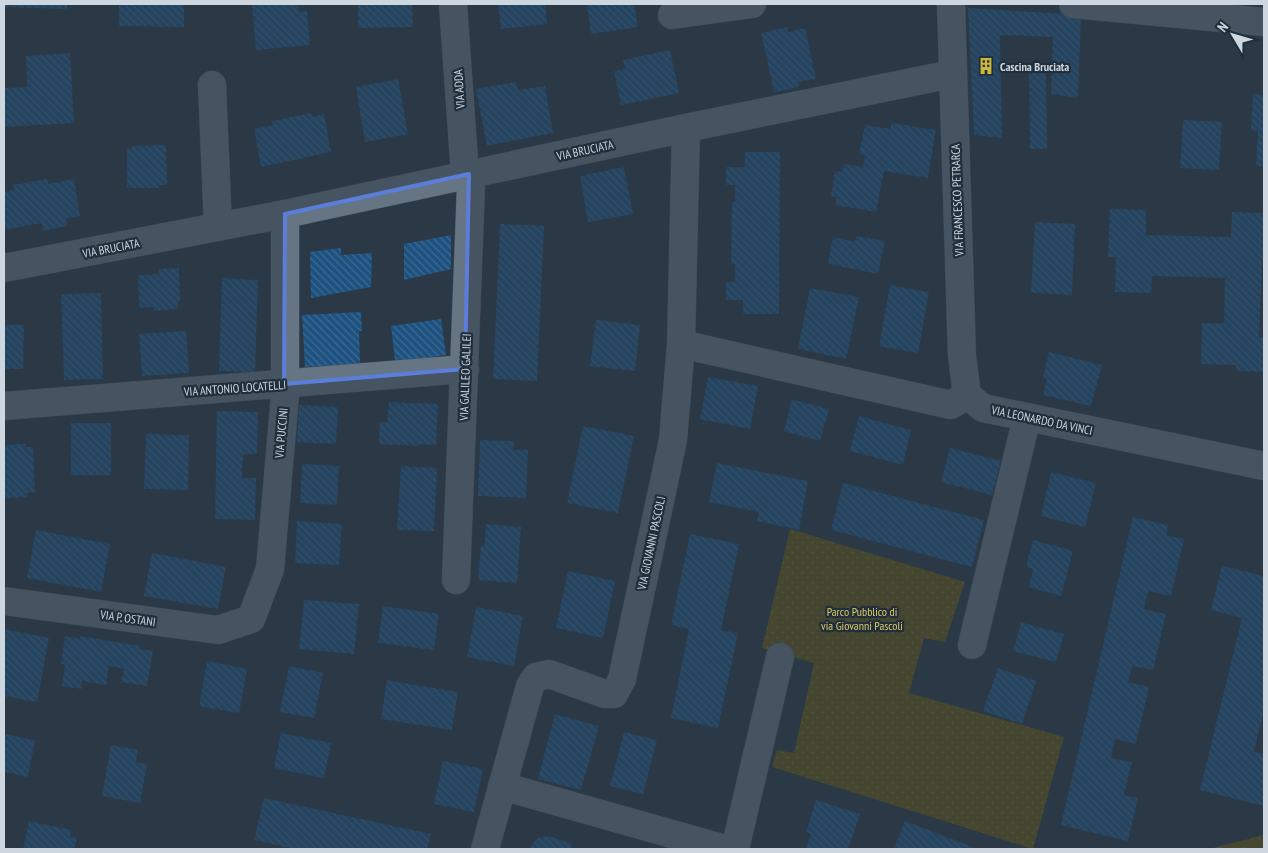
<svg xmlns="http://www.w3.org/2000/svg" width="1268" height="853" font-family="'PT Sans Narrow',sans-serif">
<defs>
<pattern id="forest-crowns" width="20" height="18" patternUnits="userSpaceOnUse" patternTransform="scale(1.25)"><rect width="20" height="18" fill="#645816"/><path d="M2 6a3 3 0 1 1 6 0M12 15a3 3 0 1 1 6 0" fill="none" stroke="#796f37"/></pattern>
<pattern id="park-dots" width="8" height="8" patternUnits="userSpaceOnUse" patternTransform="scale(1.25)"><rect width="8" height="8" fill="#645816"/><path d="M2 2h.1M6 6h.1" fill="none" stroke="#796f37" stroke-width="1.8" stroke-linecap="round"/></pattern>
<pattern id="building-back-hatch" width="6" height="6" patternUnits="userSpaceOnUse" patternTransform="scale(1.25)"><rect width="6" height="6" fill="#1d5280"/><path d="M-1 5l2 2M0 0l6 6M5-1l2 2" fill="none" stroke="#3d6a92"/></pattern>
</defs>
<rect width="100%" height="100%" fill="#2b3846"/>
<path fill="url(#forest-crowns)" d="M1264,835V849H1209Z"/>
<path fill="url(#park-dots)" d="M790,529L965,582L945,642L924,638L909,693L1064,737L1033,849L772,767L777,750L794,753L814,663L762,648Z"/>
<g fill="url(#building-back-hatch)">
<path d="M4,4H67V9L4,7Z"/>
<path d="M119,4H184V27L119,26Z"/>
<path d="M252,4H298L299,12L307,11L310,45L256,50Z"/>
<path d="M358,4H412L413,27L358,28Z"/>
<path d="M498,4H545L547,24L501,29Z"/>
<path d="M587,4H634L638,27L591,34Z"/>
<path d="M968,8L1081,15L1078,98L1051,94L1053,37L1000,35L1002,138L974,135Z"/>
<path d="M787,27L788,32L805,28L816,79L798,82L799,87L774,92L761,33Z"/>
<path d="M670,50L679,93L621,105L614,71L625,69L623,60Z"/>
<path d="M70,53L74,123L4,127V88L27,87L26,56Z"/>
<path d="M1046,72L1047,149H1030L1029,73Z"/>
<path d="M398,79L408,134L365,142L356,87Z"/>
<path d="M516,82L518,90L545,86L553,133L487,146L476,89Z"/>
<path d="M1253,94L1264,95V166H1256L1258,131L1251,130Z"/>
<path d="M311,113L312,117L324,114L331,152L261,167L254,129L273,125L272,121Z"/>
<path d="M1183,120L1222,122L1219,170L1180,168Z"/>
<path d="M892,123L936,130L928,178L884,171L876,212L835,205L837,197L831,196L835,171L842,172L844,164L863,167L865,155L859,154L865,125L890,129Z"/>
<path d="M166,145L167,185H159V188H127V149H132V146Z"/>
<path d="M745,152H780L779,314H743V300H726V282H735V264H731L732,202H735V185H726V167H745Z"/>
<path d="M624,167L633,214L588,222L580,176Z"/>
<path d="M47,179L48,184L74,179L80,216L66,219L67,226L43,231L42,223L4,230V192L14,190L13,185Z"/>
<path d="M1110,209L1146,210V235L1231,237L1232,212L1264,213V262H1262L1259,338H1264V372L1236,371V365L1201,364L1202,323H1224L1225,278L1152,276L1151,293L1115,292L1116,257H1108Z"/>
<path d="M1035,222L1075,224L1072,295L1031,293Z"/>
<path d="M500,224L544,226L537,381L493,379Z"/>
<path d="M451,235V269L404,280V244Z"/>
<path d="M856,236L885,241L878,274L828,264L833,237L855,242Z"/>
<path d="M341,248V255L372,253L371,287L311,298L310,252Z"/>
<path d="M179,268L180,301L178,302V309L154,311V307L139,308L138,275L159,274V269Z"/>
<path d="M222,278L258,280L255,372L219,371Z"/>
<path d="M890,285L929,292L918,353L879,346Z"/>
<path d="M810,288L859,297L846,359L798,349Z"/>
<path d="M101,293L103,379L64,380L61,294Z"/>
<path d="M361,312L362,331H359L360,364L305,367L302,315Z"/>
<path d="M441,319L446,355L436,356L437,366L404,371L402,359L395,360L391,326Z"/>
<path d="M596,320L640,325L635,371L590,366Z"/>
<path d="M4,325H24L23,369H4Z"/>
<path d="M186,331L189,373L142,376L139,334Z"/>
<path d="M1049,352L1102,365L1091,406L1043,395L1047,379L1043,377Z"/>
<path d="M708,377L758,386L750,429L700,419Z"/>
<path d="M792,399L829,409L820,441L784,431Z"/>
<path d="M389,402L438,404L436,445L420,444V446L379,444L380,422L387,423Z"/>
<path d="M299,405L338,407L336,444L297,442Z"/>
<path d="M217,411L258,412L257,454H243L242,478H256L255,520L215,519Z"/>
<path d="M859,416L911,430L903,465L850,451Z"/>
<rect x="71" y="423" width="40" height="52"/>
<path d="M583,426L634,436L618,513L567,503Z"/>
<path d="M146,434L189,435L188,490L144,489Z"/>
<path d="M480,440L514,441L513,450H528L526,498L478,496Z"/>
<path d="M25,444V447H33L35,492L27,493V497L4,498V445Z"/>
<path d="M950,448L1001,461L992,495L941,482Z"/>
<path d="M717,463L808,481L799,530L757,521L759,512L709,502Z"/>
<path d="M302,464L339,466L337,505L300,503Z"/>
<path d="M401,466L437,468L434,531L397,530Z"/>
<path d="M1051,472L1096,483L1085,527L1041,516Z"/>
<path d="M843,483L984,520L972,567L831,530Z"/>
<path d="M1133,517L1168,525L1166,535L1184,539L1171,596L1148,591L1144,609L1166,614L1153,670L1132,666L1128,682L1149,687L1136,744L1115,739L1111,758L1132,762L1124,795L1138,798L1128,841L1061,825Z"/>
<path d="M297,521L342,524L339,565L295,563Z"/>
<path d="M486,524L521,527L517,583L478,580L481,546H484Z"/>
<path d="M36,530L110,544L101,592L27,578Z"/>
<path d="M690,534L739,544L721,630L738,633L718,728L671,718L689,629L671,625Z"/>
<path d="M1033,540L1073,551L1061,596L1029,587L1033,569L1026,567Z"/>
<path d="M152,553L226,567L218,609L144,596Z"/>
<path d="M1222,566L1264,576V709L1254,752L1264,754V806L1200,790L1242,618L1211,610Z"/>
<path d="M568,571L615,581L603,638L556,628Z"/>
<path d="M304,600L359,604L354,654L299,649Z"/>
<path d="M383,606L439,614L434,650L378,643Z"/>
<path d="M476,607L523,616L514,666L467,657Z"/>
<path d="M1021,622L1064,634L1056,662L1013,651Z"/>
<path d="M4,629L49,638L37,702L4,696Z"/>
<path d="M65,636L80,639V636L140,646L139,649L153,651L147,686L121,682L124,669L109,666L106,685L82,681L81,689L62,686L65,665L61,664Z"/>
<path d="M207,661L247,669L239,713L199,706Z"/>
<path d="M289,666L323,673L314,718L280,712Z"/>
<path d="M998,668L1036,681L1022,724L983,711Z"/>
<path d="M387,680L458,692L452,730L381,719Z"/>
<path d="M555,714L599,726L581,790L538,779Z"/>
<path d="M624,732L657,740L643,794L610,786Z"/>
<path d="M281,733L331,743L324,778L274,768Z"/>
<path d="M4,734L35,740L28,777L4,772Z"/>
<path d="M111,745L138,750L136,762L147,764L140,803L102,796Z"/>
<path d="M443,761L483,769L474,812L434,804Z"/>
<path d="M264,798L431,834L427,849H295L254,840Z"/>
<path d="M816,800L860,814L848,849H806L811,834L806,832Z"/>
<path d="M29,821L71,830L70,837L77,838L74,849H23Z"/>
<path d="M905,821L978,849H894Z"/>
<path d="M549,836L572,844L571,849H529L537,838Z"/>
</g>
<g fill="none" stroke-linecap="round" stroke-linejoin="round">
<g stroke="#4b5662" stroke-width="29">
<g id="minor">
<path d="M453,4L465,175"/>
<path d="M951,4L962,356L967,395"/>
<path d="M1073,4L1264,22"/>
<path d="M672,15L752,4"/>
<path d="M212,85L218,227"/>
<path d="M4,268L285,214L686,128L952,74"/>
<path d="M681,344L951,405L967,395"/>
<path d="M967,395L983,408L1264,466"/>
<path d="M4,406L465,369"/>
<path d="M456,580L471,187L469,174"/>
<path d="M4,601L218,630L251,619L270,569L285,395V214"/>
<path d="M972,645L1027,417"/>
<path d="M502,786L725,849"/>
<path d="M485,849L530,686L536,677L549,674L605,694H614L622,679L673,440L681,344L686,128"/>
<path d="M735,849L780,657"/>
</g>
</g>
<use href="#minor" stroke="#667584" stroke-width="28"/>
</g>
<path d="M0 0H1268V853H0ZM469,174L465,369L284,384L285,214Z" fill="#2b3846" fill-opacity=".55" fill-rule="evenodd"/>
<path fill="none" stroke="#5b7eda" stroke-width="4" stroke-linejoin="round" d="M469,174L465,369L284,384L285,214Z"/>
<defs>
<g id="building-bare" transform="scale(1.35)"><path d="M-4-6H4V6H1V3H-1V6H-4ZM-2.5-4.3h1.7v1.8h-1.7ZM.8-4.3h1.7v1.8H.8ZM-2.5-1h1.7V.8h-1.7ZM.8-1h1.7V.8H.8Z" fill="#cfb837" stroke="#212e3b" stroke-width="2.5" paint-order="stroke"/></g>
</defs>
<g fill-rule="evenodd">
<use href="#building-bare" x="986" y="66"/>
</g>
<g text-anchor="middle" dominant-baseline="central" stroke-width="4.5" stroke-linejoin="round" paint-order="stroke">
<g font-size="12" font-weight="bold" fill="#ced7df" stroke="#212e3b" text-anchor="start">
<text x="1000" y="66">Cascina Bruciata</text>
</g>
<g font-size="12" fill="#ced7df" stroke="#212e3b">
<text transform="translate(459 89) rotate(-94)">VIA ADDA</text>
<text transform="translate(585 150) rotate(-12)">VIA BRUCIATA</text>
<text transform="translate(957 200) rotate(-92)">VIA FRANCESCO PETRARCA</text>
<text transform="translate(111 248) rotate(-11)">VIA BRUCIATA</text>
<text transform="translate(465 377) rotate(-88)">VIA GALILEO GALILEI</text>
<text transform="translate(235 388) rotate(-4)">VIA ANTONIO LOCATELLI</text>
<text transform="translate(1042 420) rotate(12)">VIA LEONARDO DA VINCI</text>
<text transform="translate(281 433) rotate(-85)">VIA PUCCINI</text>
<text transform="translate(651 543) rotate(-78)">VIA GIOVANNI PASCOLI</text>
<text transform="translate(128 618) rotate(8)">VIA P. OSTANI</text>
</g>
<g font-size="12" fill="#decb65" stroke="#212e3b">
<text x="862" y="611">Parco Pubblico di<tspan x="862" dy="14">via Giovanni Pascoli</tspan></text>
</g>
</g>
<rect width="1268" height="853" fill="none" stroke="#ced7df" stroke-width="10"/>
<g transform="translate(1233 35) rotate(308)" stroke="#212e3b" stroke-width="4" paint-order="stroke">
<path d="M0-4L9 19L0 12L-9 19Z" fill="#ced7df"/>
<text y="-8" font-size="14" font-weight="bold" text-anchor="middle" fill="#ced7df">N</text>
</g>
</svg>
